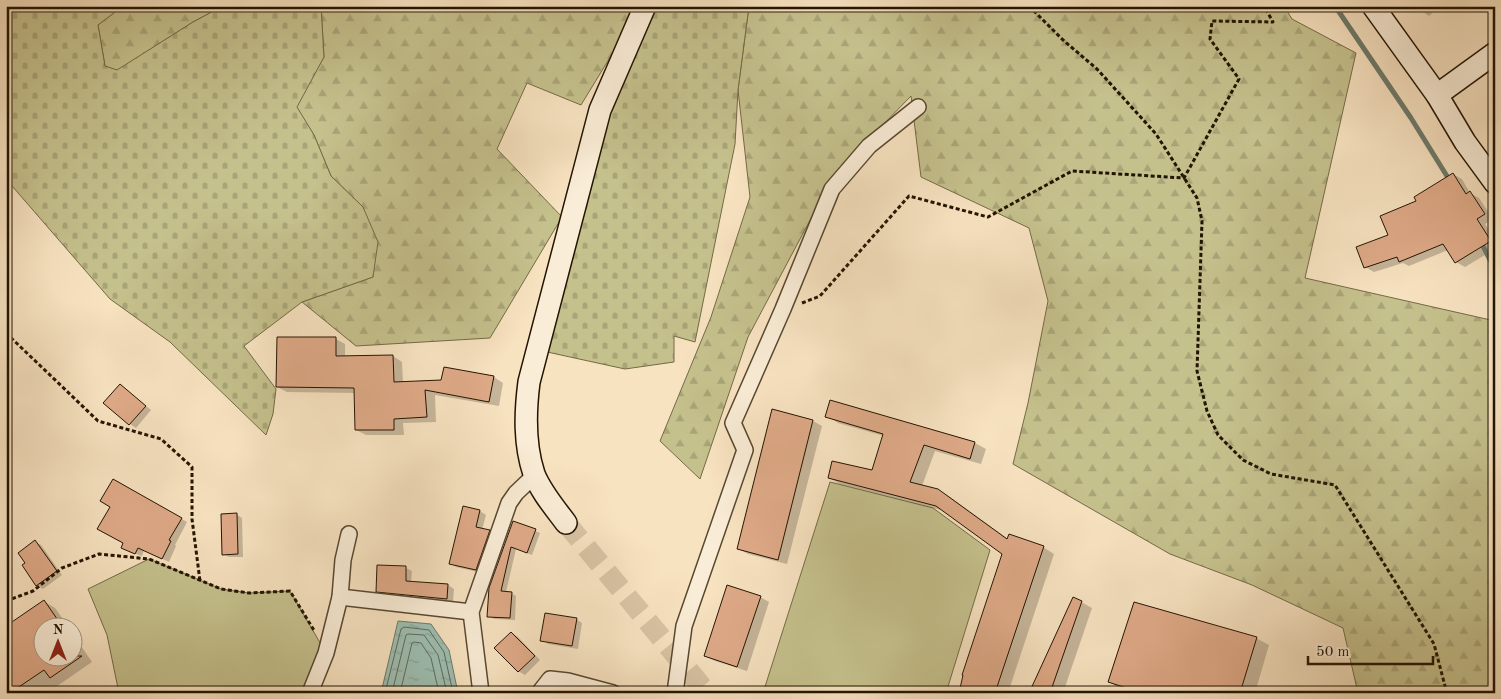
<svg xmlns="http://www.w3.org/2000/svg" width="1501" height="699" font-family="'Old Standard TT',serif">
<defs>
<pattern id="forest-firs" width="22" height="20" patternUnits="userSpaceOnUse" patternTransform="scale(1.25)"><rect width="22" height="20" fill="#c5c18d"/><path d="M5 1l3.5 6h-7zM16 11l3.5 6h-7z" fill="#a9a578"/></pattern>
<pattern id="cemetery-stones" width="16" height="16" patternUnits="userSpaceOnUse" patternTransform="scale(1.25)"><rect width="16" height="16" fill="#c5c18d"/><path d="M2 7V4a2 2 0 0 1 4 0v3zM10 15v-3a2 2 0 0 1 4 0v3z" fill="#a9a578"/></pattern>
<pattern id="water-ripples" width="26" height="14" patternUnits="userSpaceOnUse" patternTransform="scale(1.25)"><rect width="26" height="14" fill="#9dbeb1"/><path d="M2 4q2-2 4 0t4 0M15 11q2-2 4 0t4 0" fill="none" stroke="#87a296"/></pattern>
</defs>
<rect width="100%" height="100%" fill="#f8e3c1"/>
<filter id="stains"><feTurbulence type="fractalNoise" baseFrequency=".004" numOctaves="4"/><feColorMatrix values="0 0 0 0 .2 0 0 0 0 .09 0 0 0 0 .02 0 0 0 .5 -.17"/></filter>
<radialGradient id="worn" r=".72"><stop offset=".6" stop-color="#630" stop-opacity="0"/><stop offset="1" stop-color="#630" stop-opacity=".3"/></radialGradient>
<g fill="url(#forest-firs)" stroke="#746a47">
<path d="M123,6H223L193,22L117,71L105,66L98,25Z"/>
<path d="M321,6H636L631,23L581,105L527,83L497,149L562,217L490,338L356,346L302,302L373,277L363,207L331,176L314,135L296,107L324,57Z"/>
<path d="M749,6H1284L1292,19L1356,53L1305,278L1495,321V693H1358L1343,628L1252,585L1170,554L1013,464L1028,403L1048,301L1029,228L921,177L911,96L834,175L748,337L700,479L660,441L711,317L750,197L738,90Z"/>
</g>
<g fill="url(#cemetery-stones)" stroke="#746a47">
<path d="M6,6H123L98,25L105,66L117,70L193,22L223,6H321L324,57L297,107L314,135L331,176L363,207L378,242L373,277L302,302L244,346L276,389L273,414L266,435L170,342L110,299L6,179V47L8,45L6,43Z"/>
<path d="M645,6H749L738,90L735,144L695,342L674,336V362L625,369L538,350L600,110Z"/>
</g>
<g fill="#c5c18d" stroke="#746a47">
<path d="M830,482L933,508L990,550L946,693H763Z"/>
<path d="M149,559L221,589L249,593L290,591L326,653L310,693H119L107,635L88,589Z"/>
</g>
<path fill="url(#water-ripples)" stroke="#6c7a6b" d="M398,621L431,624L449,650L458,693H381Z"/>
<g fill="#0003">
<path d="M1414,6H1440L1429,16Z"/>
<path d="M1495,111V119L1491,114Z"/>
<path d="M1453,174L1462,179L1470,193L1479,198L1493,219L1485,224L1495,240V249L1465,267L1456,262L1448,250L1409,266L1403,263L1374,272L1365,267L1418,201Z"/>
<path d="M336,339L345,344V357L393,356L402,362L403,383L494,377L503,383L499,406L435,395L436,422L403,423L404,435H366L356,430L355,393L287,392L277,387Z"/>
<path d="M120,385L151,410L136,428L130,424Z"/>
<path d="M827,416L975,443L986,449L981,464L935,451L922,486L938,490L950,497L1008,539L1043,547L1054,554L1008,693H960L1004,554L945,511L840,484L829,478L873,472L884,436L838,423Z"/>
<path d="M813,421L822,426L787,564L748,554L739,549Z"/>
<path d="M114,480L187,522L175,545L176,546L169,562L144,550L142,556L128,551L111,506Z"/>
<path d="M464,507L480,511L486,515L482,530L495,535L482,573L456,567L450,563Z"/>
<path d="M236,514L242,518L243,557H229L223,554Z"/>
<path d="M514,522L540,533L532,555L516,549L506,592L511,593L516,596L515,620L494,619L489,616Z"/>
<path d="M35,542L41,545L62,575L43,589L37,585Z"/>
<path d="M406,568L412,571L411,583L448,585L454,589L453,602L384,595L377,591Z"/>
<path d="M760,597L769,602L747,671L715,661L705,656Z"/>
<path d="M45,602L55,608L68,626H42V656H72V633L92,662L47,693H6Z"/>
<path d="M1081,602L1092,608L1063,693H1030Z"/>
<path d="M576,619L582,623L578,649L548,644L542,640Z"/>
<path d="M512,633L518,637L540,660L525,675L518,671Z"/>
<path d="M1256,638L1269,645L1255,693H1134L1122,689L1109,682Z"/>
</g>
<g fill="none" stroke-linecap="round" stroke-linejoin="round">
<g stroke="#606959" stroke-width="1">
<path d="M385,693L401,629L404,627L429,630L444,652L453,693"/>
<path d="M392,693L406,635L408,634L424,635L438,655L447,693"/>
<path d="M400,693L412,643L414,642L421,643L431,658L439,693"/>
</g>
<g stroke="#6c7a6b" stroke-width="5">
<path d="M1335,6L1411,118L1450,181"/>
<path d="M1480,240L1495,270"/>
</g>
</g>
<g fill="#dfaa88" stroke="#231401">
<path d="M1453,173L1466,194L1470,191L1485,214L1477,219L1491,241L1455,263L1443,244L1399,262L1397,257L1364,268L1356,247L1388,235L1380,216L1416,201L1414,197Z"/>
<path d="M277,337H336V356L393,355L394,382L441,380L444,367L494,376L489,402L425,390L427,417L394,419V430H355L354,388L276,387Z"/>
<path d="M120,384L146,406L129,425L103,403Z"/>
<path d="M830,400L975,442L970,459L924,445L910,482L938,489L1007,539L1009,534L1044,546L995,693H959L963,675H962L1002,554L936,506L828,478L832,461L872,470L883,434L825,417Z"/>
<path d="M772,409L813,420L778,560L737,549Z"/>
<path d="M113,479L182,518L169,540L171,541L162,559L138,548L135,554L121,548L123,543L97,529L110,507L100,501Z"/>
<path d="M463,506L480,510L476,527L490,530L476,570L449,564Z"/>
<path d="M237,513L238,554L222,555L221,514Z"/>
<path d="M513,521L536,529L527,553L511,547L501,591L512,592L510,618L487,617L489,588Z"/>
<path d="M35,540L57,571L36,586L22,565L25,563L18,553Z"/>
<path d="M377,565L406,566V581L448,584L447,599L376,592Z"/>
<path d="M727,585L761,596L737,667L704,656Z"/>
<path d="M1073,597L1082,601L1050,693H1029Z"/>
<path d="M44,600L62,626H42V656H82L50,678L44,670L10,693H6V626Z"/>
<path d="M1134,602L1257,637L1240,693H1142L1108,682Z"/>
<path d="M545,613L577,618L572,646L540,641Z"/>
<path d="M511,632L535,656L518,672L494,648Z"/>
</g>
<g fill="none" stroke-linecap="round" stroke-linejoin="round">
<path stroke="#d8c4a4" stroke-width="21" stroke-dasharray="21 11" stroke-linecap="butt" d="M566,523L707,693"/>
<g stroke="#584831" stroke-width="18">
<g id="street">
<path d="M340,597L471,612"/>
<path d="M310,693L326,653L340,597L343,560L349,534"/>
<path d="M481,693L471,612L509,503L516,493L535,475"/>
<path d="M539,693L550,679L568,681L613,693"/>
<path d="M675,693L684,626L745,450L733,423L783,309L832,189L869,146L918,107"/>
</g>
</g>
<g stroke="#231401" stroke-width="24">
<g id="secondary">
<path d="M1373,6L1437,95L1465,142L1495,183"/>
<path d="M1437,95L1495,53"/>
<path d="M566,523C555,508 541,492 534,474C524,444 525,413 529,382L600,110L645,6"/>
</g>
</g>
<g stroke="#231401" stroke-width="3" stroke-dasharray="4 2.5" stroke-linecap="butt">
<path d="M1029,6L1063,40L1097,69L1156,134L1197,198L1202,221L1197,371L1207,411L1218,435L1243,460L1271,474L1335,485L1434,644L1445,686L1448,693"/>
<path d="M802,303L820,296L909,196L988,217L1072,171L1184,178L1239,79L1210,39L1212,21L1273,22L1264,6"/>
<path d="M6,333L98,421L161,439L192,467V519L200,581"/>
<path d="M6,601L33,591L62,568L99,554L149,559L221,589L249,593L290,591L315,632"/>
</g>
<use href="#street" stroke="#faedd7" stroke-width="15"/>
<use href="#secondary" stroke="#faedd7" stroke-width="21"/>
</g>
<rect width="1501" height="699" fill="none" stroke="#f8e3c1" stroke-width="25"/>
<rect x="8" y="8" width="1486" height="684" fill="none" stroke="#231401" stroke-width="2.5"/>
<rect x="12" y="12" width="1476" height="674" fill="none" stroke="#231401"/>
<g transform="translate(58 642)"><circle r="24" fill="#faedd7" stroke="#a49681"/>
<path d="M0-4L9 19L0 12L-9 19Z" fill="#8f2418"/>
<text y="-8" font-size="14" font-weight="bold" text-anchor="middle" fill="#231401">N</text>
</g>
<path d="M1308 656v8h125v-8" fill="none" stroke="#231401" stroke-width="2.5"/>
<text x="1316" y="656" font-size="15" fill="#231401" stroke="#faedd7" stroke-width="4" paint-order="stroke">50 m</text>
<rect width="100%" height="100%" filter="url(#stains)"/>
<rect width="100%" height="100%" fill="url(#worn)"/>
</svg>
